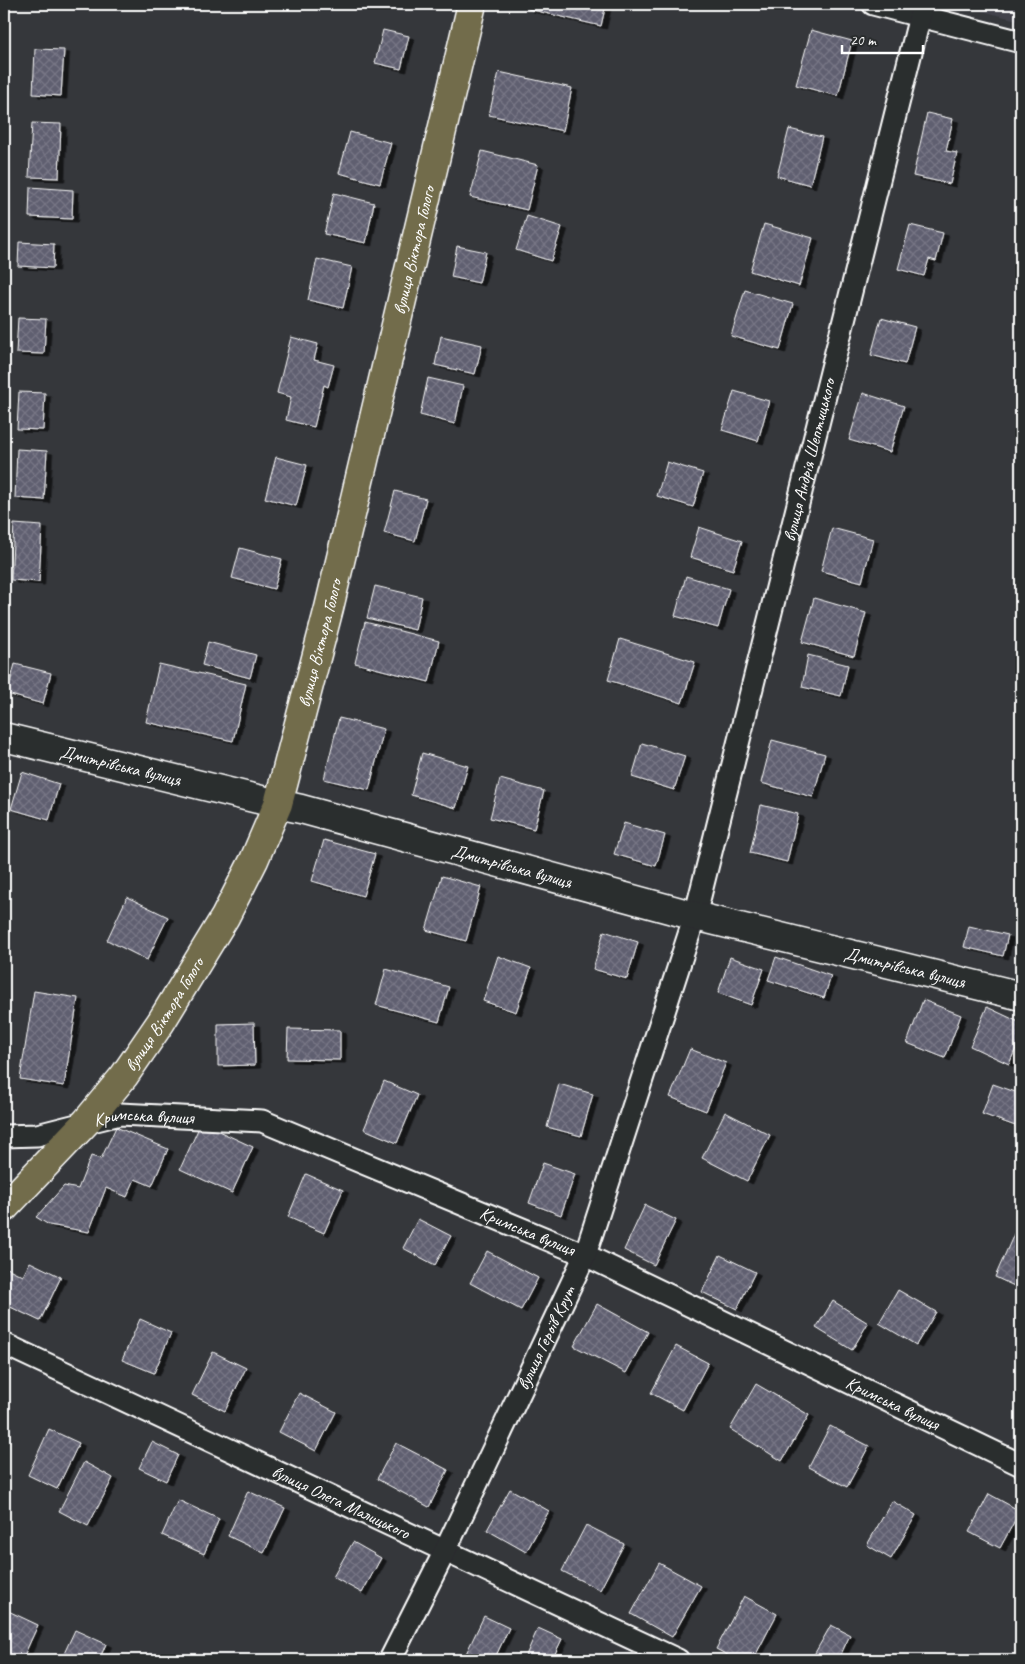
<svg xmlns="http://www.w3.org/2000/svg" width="1025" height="1664" font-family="Caveat,sans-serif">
<defs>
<pattern id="building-cross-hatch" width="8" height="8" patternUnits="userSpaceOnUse" patternTransform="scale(1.25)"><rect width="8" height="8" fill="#5f5e70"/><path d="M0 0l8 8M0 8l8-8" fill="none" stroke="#777685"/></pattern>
<filter id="shadow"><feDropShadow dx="5.5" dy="3" stdDeviation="0" flood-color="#0009"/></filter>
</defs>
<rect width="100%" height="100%" fill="#35373b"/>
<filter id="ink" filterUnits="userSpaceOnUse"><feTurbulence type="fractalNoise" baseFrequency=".02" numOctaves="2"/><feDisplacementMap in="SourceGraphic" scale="10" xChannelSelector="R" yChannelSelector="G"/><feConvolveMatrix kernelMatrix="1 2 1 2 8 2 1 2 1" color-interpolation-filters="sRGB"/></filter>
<g filter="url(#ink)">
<path fill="#42434b" d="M967,4H1021V21L966,7Z"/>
<g fill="url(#building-cross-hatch)" stroke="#fff" filter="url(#shadow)">
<path d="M529,4H606L601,26L528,9Z"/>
<path d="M383,30L409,36L401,69L375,63Z"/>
<path d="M811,30L852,41L838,96L796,85Z"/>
<path d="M35,49L64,50L61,96L33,94Z"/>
<path d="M499,72L572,88L563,131L489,115Z"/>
<path d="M927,113L953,119L946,151L957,153L950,184L913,176Z"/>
<path d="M32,123L61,124L59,178L29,177Z"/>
<path d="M789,129L822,137L810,185L777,176Z"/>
<path d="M350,132L391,143L380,184L339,173Z"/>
<path d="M482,151L538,165L527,210L470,197Z"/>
<path d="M30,187L73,190L72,219L29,217Z"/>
<path d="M334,193L374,203L366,243L324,234Z"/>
<path d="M527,216L562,227L551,261L516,250Z"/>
<path d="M764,224L813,238L799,286L750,271Z"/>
<path d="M910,225L943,233L936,261L929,259L924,276L898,269Z"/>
<path d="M19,242L54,244L53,268L18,266Z"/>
<path d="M457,246L486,252L479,283L451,277Z"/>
<path d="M317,259L352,267L343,308L308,300Z"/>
<path d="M745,290L793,304L780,350L731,336Z"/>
<path d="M18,318L46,319L44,354L16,353Z"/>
<path d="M881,318L915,327L905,364L871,355Z"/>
<path d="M441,336L482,345L475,374L435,365Z"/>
<path d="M291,337L318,344L314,360L334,365L328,387L324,385L314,427L286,420L291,397L277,393Z"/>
<path d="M428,378L463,386L455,424L420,415Z"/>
<path d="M734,391L769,401L758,441L722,430Z"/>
<path d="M19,392L45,393L43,430L17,429Z"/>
<path d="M863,393L904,406L890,452L849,440Z"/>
<path d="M17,449L47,451L44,500L15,498Z"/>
<path d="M276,457L307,465L296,506L265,498Z"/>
<path d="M667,462L703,473L693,507L657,496Z"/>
<path d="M395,491L426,499L415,541L384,533Z"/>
<path d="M14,524L42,526L39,582L11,580Z"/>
<path d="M699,527L742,541L733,570L690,557Z"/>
<path d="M832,528L873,539L862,582L821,571Z"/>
<path d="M240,548L282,559L274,589L232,578Z"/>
<path d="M686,576L729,589L718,628L675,616Z"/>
<path d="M375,586L422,597L415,630L367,618Z"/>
<path d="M814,598L866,613L854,656L802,642Z"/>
<path d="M365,622L439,641L429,682L355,663Z"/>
<path d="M620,639L695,662L682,703L608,680Z"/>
<path d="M208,642L256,655L250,678L202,665Z"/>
<path d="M808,655L848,665L841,696L802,687Z"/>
<path d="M15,664L51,673L43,704L7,694Z"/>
<path d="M159,664L246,684L233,741L146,722Z"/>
<path d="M339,718L384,729L369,790L324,779Z"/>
<path d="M772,740L825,754L813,797L761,783Z"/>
<path d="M642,743L685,756L674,790L632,777Z"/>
<path d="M422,753L468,766L456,808L411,795Z"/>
<path d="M22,772L59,784L49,820L11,809Z"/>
<path d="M500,779L544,791L534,829L490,818Z"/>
<path d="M761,805L798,814L787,862L750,853Z"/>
<path d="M624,823L665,835L656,866L614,854Z"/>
<path d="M324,840L375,854L363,896L312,881Z"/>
<path d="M442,876L481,887L466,941L426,930Z"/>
<path d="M127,897L168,917L147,960L107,940Z"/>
<path d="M969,926L1008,935L1003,956L964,947Z"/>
<path d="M604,931L638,942L627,979L593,969Z"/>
<path d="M498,956L531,968L516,1012L483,1001Z"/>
<path d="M730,957L764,969L751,1005L718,993Z"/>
<path d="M776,957L831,976L824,998L768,980Z"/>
<path d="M386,969L449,987L439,1022L376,1005Z"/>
<path d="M34,991L78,998L64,1086L20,1079Z"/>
<path d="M923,1000L961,1015L945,1058L907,1043Z"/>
<path d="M987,1007L1021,1023V1037L1009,1064L970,1046Z"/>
<path d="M254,1023L255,1065L218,1066V1024Z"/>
<path d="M288,1029L340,1030V1060L287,1059Z"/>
<path d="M690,1049L726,1063L706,1111L670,1097Z"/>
<path d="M384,1081L417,1095L397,1143L364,1129Z"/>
<path d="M559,1084L593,1094L581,1136L547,1127Z"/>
<path d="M993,1084L1021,1094V1128L982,1114Z"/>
<path d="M725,1112L770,1135L747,1181L702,1158Z"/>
<path d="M201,1123L253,1147L232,1193L180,1169Z"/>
<path d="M116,1127L168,1149L152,1186L135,1179L127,1197L106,1188L89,1232L49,1225L36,1217L64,1186L78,1189L91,1156L101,1159Z"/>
<path d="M543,1163L575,1174L561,1215L529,1203Z"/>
<path d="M306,1174L343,1190L324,1233L288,1217Z"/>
<path d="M645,1205L676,1220L654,1265L624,1250Z"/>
<path d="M418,1219L451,1236L435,1265L403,1248Z"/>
<path d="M1018,1225L1021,1227V1289L995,1277Z"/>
<path d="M487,1251L538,1278L521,1310L470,1283Z"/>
<path d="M720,1255L755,1272L737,1309L702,1292Z"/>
<path d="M30,1262L61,1277L40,1321L4,1304V1275L7,1268L23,1276Z"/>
<path d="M898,1290L936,1312L916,1345L879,1323Z"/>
<path d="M833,1301L868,1323L852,1350L816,1328Z"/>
<path d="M597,1304L648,1332L626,1373L574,1346Z"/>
<path d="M140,1319L171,1333L154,1373L122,1360Z"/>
<path d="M676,1346L708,1363L683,1410L651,1393Z"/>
<path d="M213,1352L246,1368L225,1411L192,1395Z"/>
<path d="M756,1384L809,1415L782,1461L730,1429Z"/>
<path d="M299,1393L336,1412L316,1451L279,1432Z"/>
<path d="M830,1426L869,1446L847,1487L809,1467Z"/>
<path d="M49,1429L79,1443L57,1489L28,1475Z"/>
<path d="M152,1442L178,1455L166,1481L139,1468Z"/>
<path d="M396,1443L448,1470L429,1507L377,1479Z"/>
<path d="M84,1462L113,1478L88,1526L59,1511Z"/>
<path d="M510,1489L549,1511L526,1552L487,1530Z"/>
<path d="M248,1491L285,1508L264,1553L228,1536Z"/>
<path d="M989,1494L1020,1511L1000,1548L969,1532Z"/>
<path d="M178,1500L219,1519L204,1554L162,1535Z"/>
<path d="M892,1501L916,1515L891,1559L867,1545Z"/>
<path d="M586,1525L624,1544L600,1590L562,1571Z"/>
<path d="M353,1542L381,1558L362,1593L333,1577Z"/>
<path d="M659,1563L701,1586L672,1637L631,1614Z"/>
<path d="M744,1596L777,1614L753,1660H737L716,1649Z"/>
<path d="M4,1609L38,1625L22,1660H9L4,1658Z"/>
<path d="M484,1616L509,1628L494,1660H463Z"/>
<path d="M831,1625L850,1635L841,1654L852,1660H811Z"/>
<path d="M538,1628L562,1639L552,1660H524Z"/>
<path d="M75,1630L106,1644L99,1660H61Z"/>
</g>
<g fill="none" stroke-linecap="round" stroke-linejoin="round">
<g stroke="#fff" stroke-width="15">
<path id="service" d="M921,14L937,4"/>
</g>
<g stroke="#fff" stroke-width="25">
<g id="minor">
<path d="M873,4L1021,42"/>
<path id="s1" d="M4,1136L37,1135L120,1114L262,1121L585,1255L1021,1465"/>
<path id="s2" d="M4,1344L678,1660"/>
<path id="s3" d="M390,1660L445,1551L585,1255L695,916L923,4"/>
</g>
</g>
<g stroke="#fff" stroke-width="31">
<g id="tertiary">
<path id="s4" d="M278,804L301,809L695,916L1021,996"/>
</g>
</g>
<g stroke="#fff" stroke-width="31">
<g id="secondary">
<path id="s5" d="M4,737L278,804"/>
</g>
</g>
<g stroke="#fff" stroke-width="31">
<g id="primary">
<path id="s6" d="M4,1208L86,1122L124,1076L161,1022L225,917L254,860L278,804L329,608L472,4"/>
</g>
</g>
<use href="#service" stroke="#2a2d2e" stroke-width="11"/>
<use href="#minor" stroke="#2a2d2e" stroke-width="21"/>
<use href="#tertiary" stroke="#2a2d2e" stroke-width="28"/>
<use href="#secondary" stroke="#2a2d2e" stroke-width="28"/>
<use href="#primary" stroke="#726c4b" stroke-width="28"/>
</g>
</g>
<g text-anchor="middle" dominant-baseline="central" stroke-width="4" stroke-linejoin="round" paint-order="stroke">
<g font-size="18" fill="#fff" stroke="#2a2d2e">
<text stroke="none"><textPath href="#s6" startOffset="1062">вулиця Віктора Голого</textPath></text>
<text stroke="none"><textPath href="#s3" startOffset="1276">вулиця Андрія Шептицького</textPath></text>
<text stroke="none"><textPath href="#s6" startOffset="658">вулиця Віктора Голого</textPath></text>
<text stroke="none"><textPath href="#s5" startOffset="120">Дмитрівська вулиця</textPath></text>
<text stroke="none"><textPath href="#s4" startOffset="242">Дмитрівська вулиця</textPath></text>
<text stroke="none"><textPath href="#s4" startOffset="648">Дмитрівська вулиця</textPath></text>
<text stroke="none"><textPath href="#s6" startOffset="252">вулиця Віктора Голого</textPath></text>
<text stroke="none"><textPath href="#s1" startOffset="142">Кримська вулиця</textPath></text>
<text stroke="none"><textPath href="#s1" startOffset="548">Кримська вулиця</textPath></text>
<text stroke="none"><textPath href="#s3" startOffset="358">вулиця Героїв Крут</textPath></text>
<text stroke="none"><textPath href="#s1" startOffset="952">Кримська вулиця</textPath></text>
<text stroke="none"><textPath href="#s2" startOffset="372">вулиця Олега Малицького</textPath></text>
</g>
</g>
<rect width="1025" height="1664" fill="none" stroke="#2a2d2e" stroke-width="20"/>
<rect x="10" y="10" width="1005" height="1644" fill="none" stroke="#fff" stroke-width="2" filter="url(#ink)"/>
<path d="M842 45v8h81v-8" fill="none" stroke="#ffffff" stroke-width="2.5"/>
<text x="850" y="45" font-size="15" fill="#ffffff" stroke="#2a2d2e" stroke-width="4" paint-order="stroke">20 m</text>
</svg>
